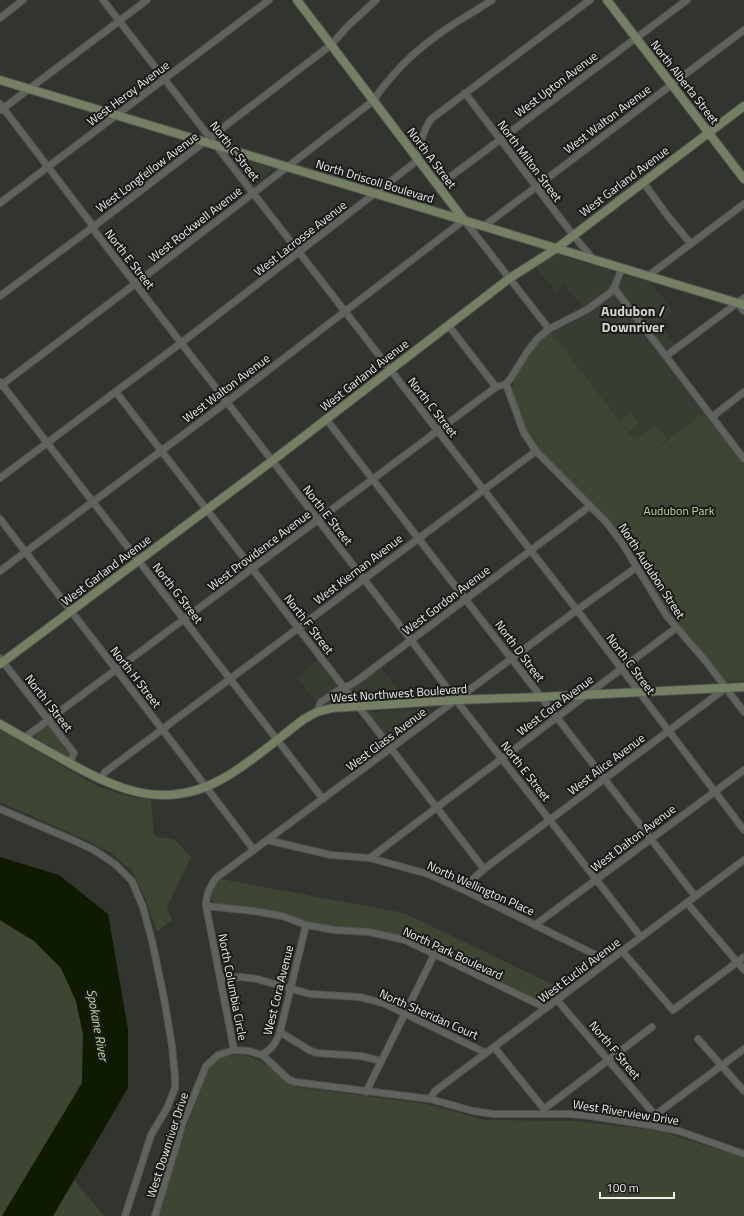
<svg xmlns="http://www.w3.org/2000/svg" width="744" height="1216" font-family="'Titillium Web',sans-serif">
<rect width="100%" height="100%" fill="#32342f"/>
<g fill="#383d32">
<path d="M235,157L269,167L271,168V171L255,185L251,186L232,161V158Z"/>
<path d="M555,254L609,270L614,276L612,285L609,290L583,309L565,285L556,292L535,266Z"/>
<path d="M626,276L652,283L673,312L659,322L675,345L660,356L703,413L646,456L551,332L562,325L566,326L589,313L603,303L605,300L617,289L622,279Z"/>
<path d="M318,660L337,685L336,688L316,703L296,677Z"/>
<path d="M380,666L405,699L358,701L349,691L350,689Z"/>
<path d="M428,709L431,710L432,714L391,744L368,714L370,712Z"/>
</g>
<g fill="#3d4632">
<path d="M551,332L635,441L656,425L667,439L652,452L703,413L744,465V681H724L679,627L661,604L627,546L541,453L527,432L512,391C513,369 534,345 551,332Z"/>
<path d="M630,412L639,424L629,431L620,420Z"/>
<path d="M46,726L49,727L68,752V755L66,756L36,738V732Z"/>
<path d="M0,730L97,786L127,796L151,800L154,836L175,840L191,857L167,907L172,920L157,932L144,895L132,871L111,853L84,839L0,802Z"/>
<path d="M221,879L404,913L564,990L547,1003L543,1004L406,938L383,931L366,929L338,927L309,923L284,914L260,908L217,905L214,903L211,898L213,890Z"/>
<path d="M0,920L34,941L61,968L76,1001L83,1034L82,1083L2,1216H0Z"/>
<path d="M241,1055C247,1056 254,1057 259,1060C275,1068 280,1080 298,1087L427,1104L485,1120L576,1121L660,1131L744,1158V1216H153L208,1070C217,1055 225,1056 241,1055Z"/>
<path d="M74,1180L104,1216H53Z"/>
</g>
<path fill="#0f1b00" d="M0,857L59,875L108,914L128,1029V1088L53,1216H2L82,1083L83,1034L76,1001L61,968L34,941L0,920Z"/>
<g fill="none" stroke-linecap="round" stroke-linejoin="round">
<g stroke="#51534e" stroke-width="8">
<g id="street">
<path d="M103,0L577,610L744,830"/>
<path d="M0,18L23,0"/>
<path d="M465,93L573,235L593,259"/>
<path d="M0,104L90,222L96,233L411,640L456,700L641,937"/>
<path d="M1,110L147,0"/>
<path d="M643,182L667,215L691,244"/>
<path d="M438,186L687,0"/>
<path d="M0,203L269,0"/>
<path d="M484,226L744,30"/>
<path d="M648,276L744,204"/>
<path d="M614,288L744,459"/>
<path d="M0,296L93,227L331,45L347,27L376,0"/>
<path d="M738,303L744,311"/>
<path d="M448,325L496,387"/>
<path d="M666,356L744,298"/>
<path d="M0,382L323,799"/>
<path d="M506,384L524,433L536,451L607,523L622,543L666,615L708,664L744,712"/>
<path d="M0,386L135,284L373,101C390,76 410,55 435,37C453,23 473,13 492,0"/>
<path d="M116,392L484,869"/>
<path d="M712,417L744,392"/>
<path d="M326,419L695,896"/>
<path d="M0,478L181,343L418,160C420,146 422,132 431,119L590,0"/>
<path d="M0,519L162,729L254,850"/>
<path d="M0,571L227,402L464,220L549,329"/>
<path d="M0,658L74,753L69,763"/>
<path d="M317,712L321,702L339,690L354,683L590,506"/>
<path d="M24,738L373,479L496,387L506,384L511,378L527,352L538,338L549,329L588,309L611,292L614,288L622,268"/>
<path d="M100,780L105,772L536,451"/>
<path d="M0,809L75,841L94,850L115,864L132,881L143,907L153,945L164,998L172,1046L175,1077V1088L167,1108L151,1135L125,1216"/>
<path d="M267,840L331,855L370,858L428,874L462,889L608,961"/>
<path d="M370,858L436,808L676,628"/>
<path d="M462,889L484,869L726,688"/>
<path d="M687,903L744,970"/>
<path d="M206,906L254,911L282,916L306,925L335,930L369,932L405,940L546,1008"/>
<path d="M535,925L744,770"/>
<path d="M622,951L673,1010L744,957"/>
<path d="M220,978L241,977L257,979L310,994L359,997L383,1003L486,1053"/>
<path d="M557,1000L655,1115"/>
<path d="M280,1032L309,1050L317,1053L361,1056L381,1061"/>
<path d="M698,1039L744,1091"/>
<path d="M494,1047L544,1109"/>
<path d="M234,1050L206,906C206,894 210,887 216,878L577,610L637,567"/>
<path d="M262,1055C272,1049 276,1043 280,1032L306,925"/>
<path d="M366,1092L434,955"/>
<path d="M430,1099L435,1091L744,860"/>
<path d="M544,1114V1109L652,1027"/>
<path d="M655,1126V1115L744,1049"/>
<path d="M155,1216L183,1123L206,1066L218,1055L234,1050L249,1051L262,1055L269,1061L288,1079L295,1082L430,1099L473,1111L494,1114H570L590,1116L655,1126L679,1131L744,1154"/>
</g>
</g>
<g stroke="#51534e" stroke-width="10">
<g id="secondary">
<path d="M297,0L464,220"/>
<path d="M607,0L744,179"/>
<path d="M0,80L744,305"/>
<path d="M0,664L272,461L510,278L557,248L744,106"/>
<path d="M0,724C21,736 42,748 64,760C119,791 168,813 229,775C255,759 279,738 304,719L317,712L332,708L456,700L541,697L744,687"/>
</g>
</g>
<use href="#street" stroke="#60635d" stroke-width="6"/>
<use href="#secondary" stroke="#748064" stroke-width="8"/>
</g>
<g text-anchor="middle" dominant-baseline="central" stroke-width="4" stroke-linejoin="round" paint-order="stroke">
<g font-size="12" fill="#edeeeb" stroke="#1a1b19">
<text transform="translate(685 82) rotate(52)">North Alberta Street</text>
<text transform="translate(556 84) rotate(-37)">West Upton Avenue</text>
<text transform="translate(128 93) rotate(-37)">West Heroy Avenue</text>
<text transform="translate(607 119) rotate(-37)">West Walton Avenue</text>
<text transform="translate(235 151) rotate(52)">North C Street</text>
<text transform="translate(432 158) rotate(53)">North A Street</text>
<text transform="translate(530 161) rotate(53)">North Milton Street</text>
<text transform="translate(147 172) rotate(-37)">West Longfellow Avenue</text>
<text transform="translate(375 181) rotate(17)">North Driscoll Boulevard</text>
<text transform="translate(624 181) rotate(-37)">West Garland Avenue</text>
<text transform="translate(195 224) rotate(-38)">West Rockwell Avenue</text>
<text transform="translate(300 238) rotate(-38)">West Lacrosse Avenue</text>
<text transform="translate(130 259) rotate(52)">North E Street</text>
<text transform="translate(364 375) rotate(-38)">West Garland Avenue</text>
<text transform="translate(226 388) rotate(-37)">West Walton Avenue</text>
<text transform="translate(433 407) rotate(52)">North C Street</text>
<text transform="translate(328 515) rotate(52)">North E Street</text>
<text transform="translate(259 550) rotate(-37)">West Providence Avenue</text>
<text transform="translate(358 569) rotate(-37)">West Kiernan Avenue</text>
<text transform="translate(106 570) rotate(-37)">West Garland Avenue</text>
<text transform="translate(652 571) rotate(57)">North Audubon Street</text>
<text transform="translate(178 593) rotate(52)">North G Street</text>
<text transform="translate(446 600) rotate(-37)">West Gordon Avenue</text>
<text transform="translate(309 624) rotate(52)">North F Street</text>
<text transform="translate(520 651) rotate(53)">North D Street</text>
<text transform="translate(631 664) rotate(53)">North C Street</text>
<text transform="translate(136 677) rotate(52)">North H Street</text>
<text transform="translate(399 693) rotate(-4)">West Northwest Boulevard</text>
<text transform="translate(49 703) rotate(52)">North I Street</text>
<text transform="translate(555 705) rotate(-37)">West Cora Avenue</text>
<text transform="translate(386 739) rotate(-37)">West Glass Avenue</text>
<text transform="translate(606 764) rotate(-37)">West Alice Avenue</text>
<text transform="translate(526 771) rotate(52)">North E Street</text>
<text transform="translate(633 838) rotate(-37)">West Dalton Avenue</text>
<text transform="translate(481 888) rotate(24)">North Wellington Place</text>
<text transform="translate(453 953) rotate(25)">North Park Boulevard</text>
<text transform="translate(579 970) rotate(-37)">West Euclid Avenue</text>
<text transform="translate(233 987) rotate(79)">North Columbia Circle</text>
<text transform="translate(278 990) rotate(-76)">West Cora Avenue</text>
<text transform="translate(429 1014) rotate(24)">North Sheridan Court</text>
<text transform="translate(615 1050) rotate(50)">North F Street</text>
<text transform="translate(626 1112) rotate(9)">West Riverview Drive</text>
<text transform="translate(167 1145) rotate(-72)">West Downriver Drive</text>
</g>
<g font-size="12" fill="#bcd79a" stroke="#1a1b19">
<text x="679" y="510">Audubon Park</text>
</g>
<g font-size="13" font-style="italic" fill="#c0dc9f" stroke="#1a1b19">
<text transform="translate(98 1025) rotate(80)">Spokane River</text>
</g>
<g font-size="14" font-weight="bold" fill="#d2d5cf" stroke="#1a1b19">
<text x="633" y="310">Audubon /<tspan x="633" dy="16">Downriver</tspan></text>
</g>
</g>
<path d="M600 1192v6h74v-6" fill="none" stroke="#edeeeb" stroke-width="2"/>
<text x="606" y="1192" font-size="12" fill="#edeeeb" stroke="#1a1b19" stroke-width="3" paint-order="stroke">100 m</text>
</svg>
